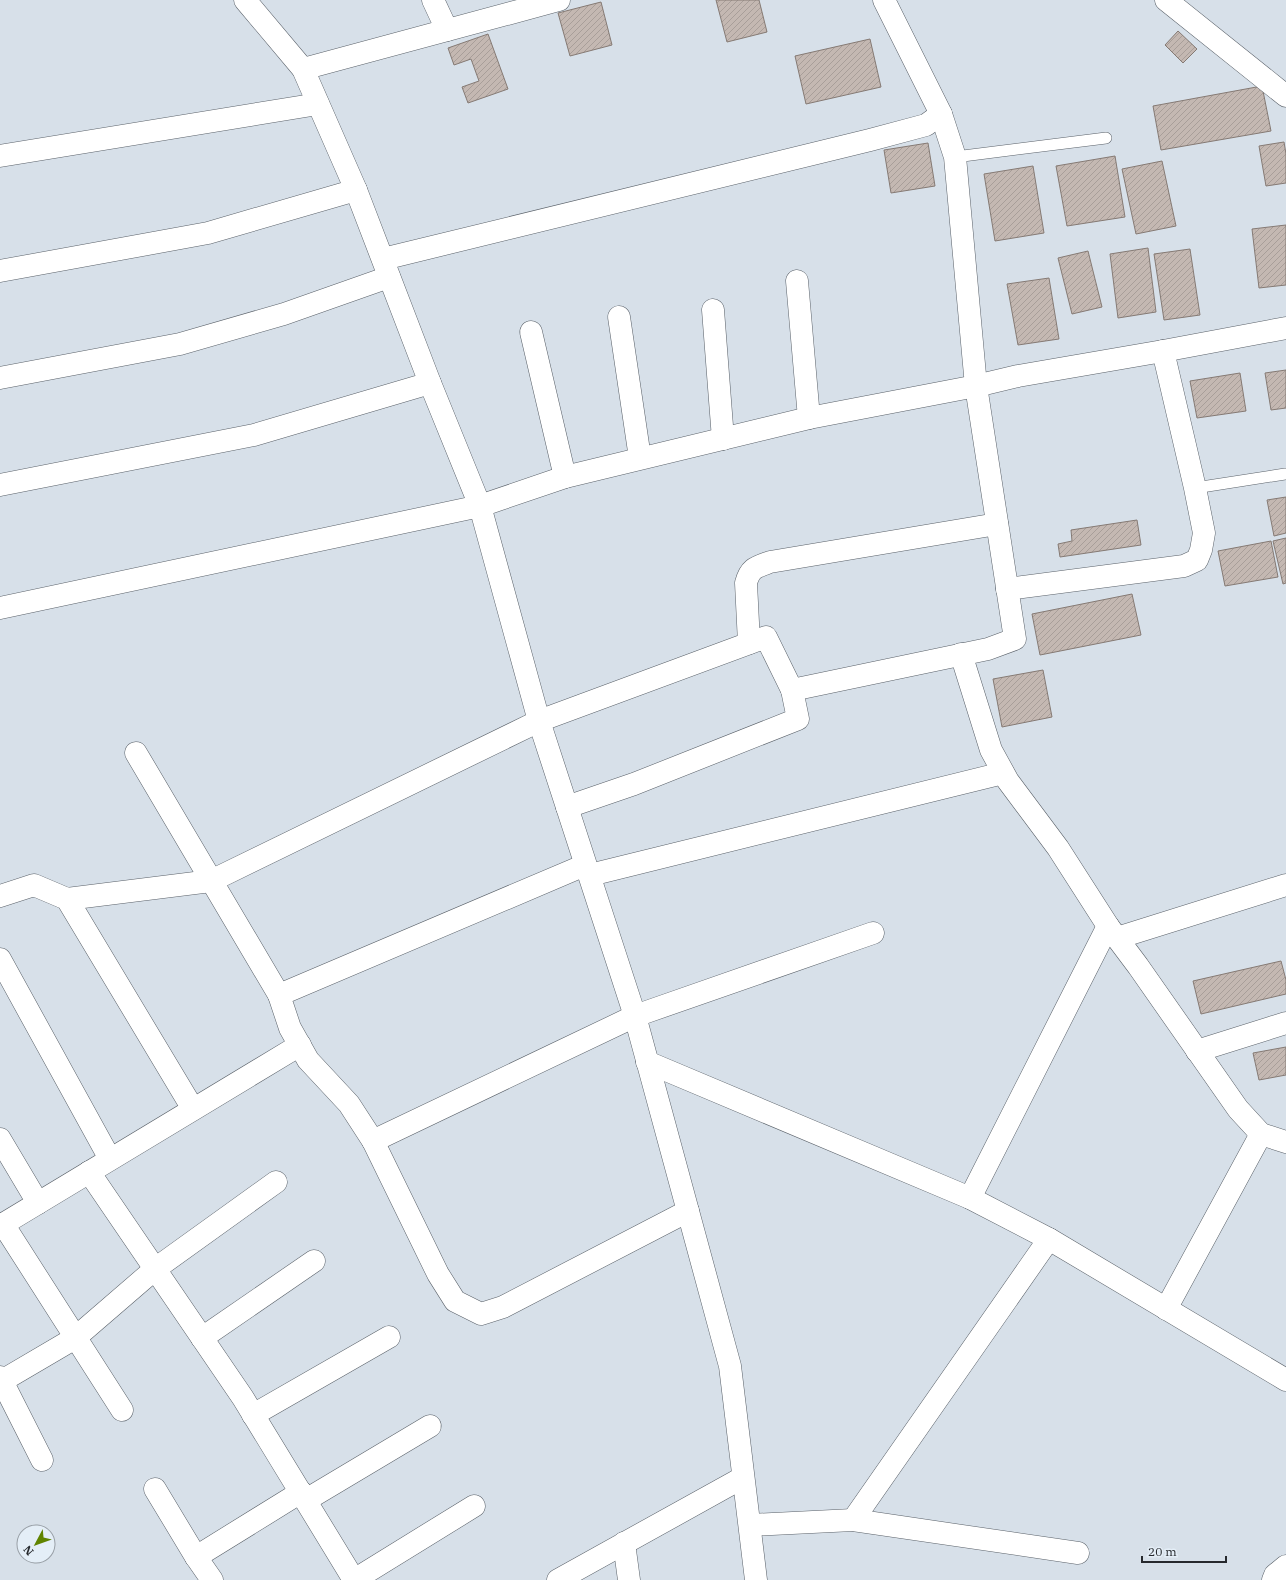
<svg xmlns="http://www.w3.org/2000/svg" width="1286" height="1580" font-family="'IBM Plex Serif',serif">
<defs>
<pattern id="building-hatch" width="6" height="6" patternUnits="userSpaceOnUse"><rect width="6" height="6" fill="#c4b8b2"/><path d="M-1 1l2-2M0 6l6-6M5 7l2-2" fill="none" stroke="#a89e99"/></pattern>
</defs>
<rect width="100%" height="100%" fill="#d7e0e9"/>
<g fill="url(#building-hatch)" stroke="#857a74">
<path d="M716,0H759L767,32L727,42Z"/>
<path d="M601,2L612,45L570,56L558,13Z"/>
<path d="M1178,31L1197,49L1183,63L1165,45Z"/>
<path d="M488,34L508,89L468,103L462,87L479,81L471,59L454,65L448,48Z"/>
<path d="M870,39L881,87L806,104L795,56Z"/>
<path d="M1262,86L1271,131L1161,150L1153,106Z"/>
<path d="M1284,142L1286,154V183L1266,186L1259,146Z"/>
<path d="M928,143L935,186L891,193L884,150Z"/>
<path d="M1115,156L1125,217L1067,226L1056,166Z"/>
<path d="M1162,161L1176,226L1136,234L1122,169Z"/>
<path d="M1033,166L1044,233L995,241L984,174Z"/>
<path d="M1286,225V285L1259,288L1252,229Z"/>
<path d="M1148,248L1156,312L1118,318L1110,254Z"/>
<path d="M1190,249L1200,315L1164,320L1154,254Z"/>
<path d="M1088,251L1102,307L1072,314L1058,258Z"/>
<path d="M1049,278L1059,339L1018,345L1007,284Z"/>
<path d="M1286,370V408L1271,410L1265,373Z"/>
<path d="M1240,373L1246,411L1197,418L1190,381Z"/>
<path d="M1286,497V533L1274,536L1267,500Z"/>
<path d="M1137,520L1141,545L1060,557L1058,544L1072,541L1071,530Z"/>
<path d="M1286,538V583L1283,584L1273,541Z"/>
<path d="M1271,541L1278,577L1225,586L1218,551Z"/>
<path d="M1132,594L1141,635L1040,655L1032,614Z"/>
<path d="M1043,670L1052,717L1002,727L993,679Z"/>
<path d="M1281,961L1286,980V994L1201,1014L1193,981Z"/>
<path d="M1286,1047V1075L1259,1080L1253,1053Z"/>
</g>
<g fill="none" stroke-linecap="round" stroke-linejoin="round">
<g stroke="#5a6169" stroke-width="12">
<g id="lane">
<path d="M955,157L1106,138"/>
<path d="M1195,488L1285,474"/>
</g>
</g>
<g stroke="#5a6169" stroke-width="23">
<g id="street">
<path d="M433,0L447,30"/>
<path d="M1166,0L1286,96"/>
<path d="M303,69L559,0"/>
<path d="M0,156L318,104"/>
<path d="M383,259L870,140L926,125L941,114"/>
<path d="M0,271L208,233L356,190"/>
<path d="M797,281L809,418"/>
<path d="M713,310L723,439"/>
<path d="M619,317L640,458"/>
<path d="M531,332L565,477"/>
<path d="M0,378L180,344L284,314L389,277"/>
<path d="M0,485L254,435L430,383"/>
<path d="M480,506L565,477L809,418L976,386L1018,376L1163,351L1286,328"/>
<path d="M1007,589L1184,566L1197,560L1201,550L1204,533L1195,488L1163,351"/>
<path d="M749,643L746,583C750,568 756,567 770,562L997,524"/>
<path d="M961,654L991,750L1008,781L1058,848L1108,926L1138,966L1238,1109L1261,1134L1286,1142"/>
<path d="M136,753L279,995"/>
<path d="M567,807L634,784L798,719L792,690"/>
<path d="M585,865L279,995L290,1028L308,1060L349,1104L373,1141L635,1016L873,933"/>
<path d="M590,875L1003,773"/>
<path d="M0,896L34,885L67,899L193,1109"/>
<path d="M67,899L211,881L539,721L766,637L792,690L988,649L1015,639L976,386L955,157L941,114L884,0"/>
<path d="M1117,938L1286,885"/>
<path d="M0,959L110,1159"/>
<path d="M1197,1051L1286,1023"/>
<path d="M647,1062L970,1198L1049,1239L1286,1380"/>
<path d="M0,1139L38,1203"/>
<path d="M373,1141L438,1274L455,1301L481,1314L503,1307L688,1211"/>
<path d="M89,1172L243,1398L354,1580"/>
<path d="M970,1198L1108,926"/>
<path d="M3,1224L122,1410"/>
<path d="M0,1226L300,1045"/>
<path d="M1166,1309L1261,1134"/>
<path d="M202,1338L314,1261"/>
<path d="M0,1377L42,1460"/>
<path d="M0,1382L75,1338L155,1269L276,1182"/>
<path d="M253,1415L389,1337"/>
<path d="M155,1489L196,1557"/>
<path d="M306,1500L430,1426"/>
<path d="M853,1520L1049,1239"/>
<path d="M750,1525L853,1520L1078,1553"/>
<path d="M624,1543L629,1580"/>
<path d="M212,1580L196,1557L301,1492"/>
<path d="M354,1580L474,1506"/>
<path d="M558,1580L742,1478"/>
<path d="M1273,1580L1275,1575L1286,1566"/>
</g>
</g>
<g stroke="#5a6169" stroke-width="23">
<g id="secondary">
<path d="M245,0L303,69L356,190L430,383L480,506L539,721L635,1016L730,1366L756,1580"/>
<path d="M0,608L480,506"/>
</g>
</g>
<use href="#lane" stroke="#fff" stroke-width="11"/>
<use href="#street" stroke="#fff" stroke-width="22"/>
<use href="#secondary" stroke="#fff" stroke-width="22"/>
</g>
<g transform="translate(36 1544) rotate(229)"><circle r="19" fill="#e4eef7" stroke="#989fa6"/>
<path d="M0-3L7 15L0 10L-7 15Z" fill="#608400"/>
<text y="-6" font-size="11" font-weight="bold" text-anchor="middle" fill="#26292d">N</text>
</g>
<path d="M1142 1556v6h84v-6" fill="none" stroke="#26292d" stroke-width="2"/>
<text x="1148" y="1556" font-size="12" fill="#26292d" stroke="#e4eef7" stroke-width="3" paint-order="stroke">20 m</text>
</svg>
